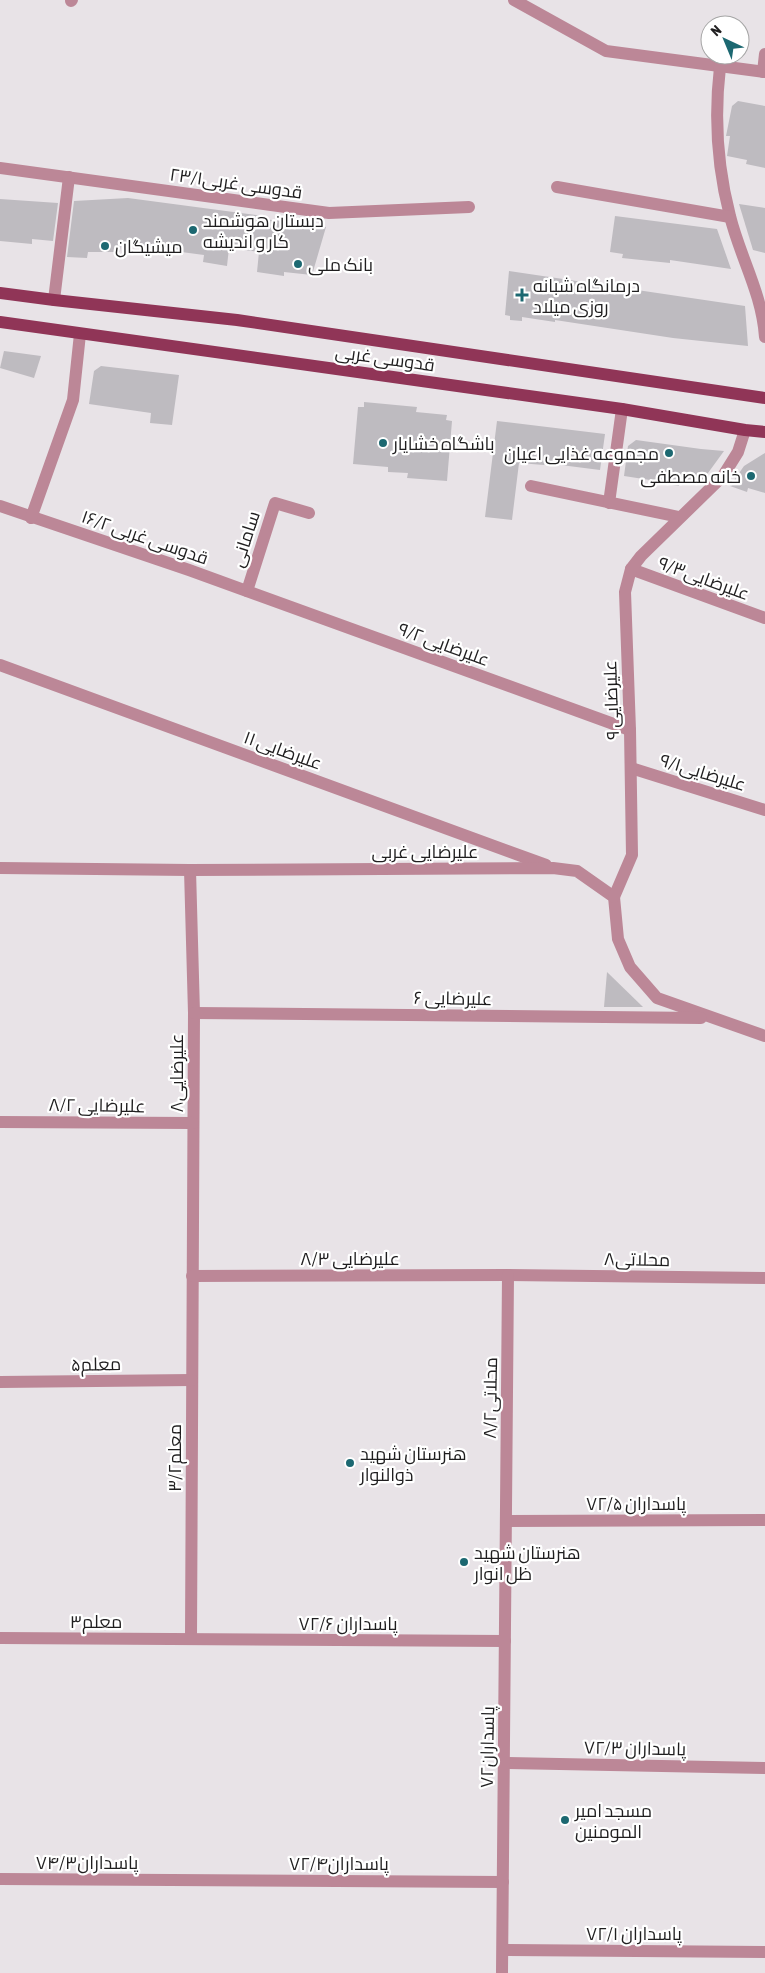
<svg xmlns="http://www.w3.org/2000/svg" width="765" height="1973" font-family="'Asap Condensed',Cairo,sans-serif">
<rect width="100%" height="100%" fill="#e8e3e7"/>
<g fill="#bebbc0">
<path d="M738,101L765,106V168L746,164L747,160L727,156L730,136H726L732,106Z"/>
<path d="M128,198L264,216V219L326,227L312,275L284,272V276L257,272L259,252L229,248L227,266L203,262L204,255L121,244L120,252H88L87,258L67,257L74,201Z"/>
<path d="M0,199L58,203L53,241L32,239V244L0,241Z"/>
<path d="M739,204L765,208V253L753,250Z"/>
<path d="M615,216L717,229L731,269L670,260V263L622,258L623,254L610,252Z"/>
<path d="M509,271L745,306L748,346L673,338L555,320V322L522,317V321L510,320V316L505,315Z"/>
<path d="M4,351L41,356L34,378L0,368Z"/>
<path d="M101,366L179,375L172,425L150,423L151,413L144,412L89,404L94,371Z"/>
<path d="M364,402L417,407L416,412L447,415L446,420L452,421L447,481L407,478L408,473L388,472V467L353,464L358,407H364Z"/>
<path d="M497,421L605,434L600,470L545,463L544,465L519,463L512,520L485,517Z"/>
<path d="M636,440L701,449L724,451L700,484H679V486L650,482V480L624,476L628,446Z"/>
<path d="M765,453V493L748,488L747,492L730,486L744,466Z"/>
<path d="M607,972L643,1007H604Z"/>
</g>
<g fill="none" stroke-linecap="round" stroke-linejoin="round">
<g stroke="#bc8797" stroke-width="12">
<path d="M514,0L606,51L765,72"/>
<path d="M71,1L72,0"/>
<path d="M720,67C714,118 717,166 730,216C740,257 762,293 765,337"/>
<path d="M763,72L765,54"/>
<path d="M0,168L329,213L469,207"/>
<path d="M557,187L730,217"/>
<path d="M54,300L69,177"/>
<path d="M531,486L679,517"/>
<path d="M609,503L622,409"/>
<path d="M0,506L189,570L630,730"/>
<path d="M31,518L73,400L80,334"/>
<path d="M631,569L765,618"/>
<path d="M247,591L275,503L309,513"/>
<path d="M0,665L546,865"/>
<path d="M631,768L765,810"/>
<path d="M0,868L190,870L553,868L577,871L614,897L618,939L630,967L657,998L765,1036"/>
<path d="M190,870L194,1013L191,1639"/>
<path d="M614,897L632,855L630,730L625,592L631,569L641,556L723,476L738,452L745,430"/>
<path d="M194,1013L701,1018"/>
<path d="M0,1122L193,1123"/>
<path d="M192,1276L508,1275L765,1278"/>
<path d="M0,1382L192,1380"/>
<path d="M506,1521L765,1520"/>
<path d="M0,1638L505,1641"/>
<path d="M504,1763L765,1768"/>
<path d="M0,1879L503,1882"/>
<path d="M503,1950L765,1952"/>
<path d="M502,1973L508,1275"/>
</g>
<g stroke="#903557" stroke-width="12">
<path d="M0,293L54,300L237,320L765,398"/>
<path d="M0,322L622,409L745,430L765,432"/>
</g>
</g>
<g fill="#1c6871" stroke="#fff" stroke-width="2">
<circle cx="193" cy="230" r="5"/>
<circle cx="105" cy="246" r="5"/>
<circle cx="298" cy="264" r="5"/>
<path d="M519.5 287.5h5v5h5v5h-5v5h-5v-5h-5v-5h5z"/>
<circle cx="383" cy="443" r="5"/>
<circle cx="669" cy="453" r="5"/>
<circle cx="751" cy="476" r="5"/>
<circle cx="350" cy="1463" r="5"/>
<circle cx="464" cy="1562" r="5"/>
<circle cx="565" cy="1820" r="5"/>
</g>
<g text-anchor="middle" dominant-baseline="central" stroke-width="4.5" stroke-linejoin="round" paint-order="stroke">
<g font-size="18" fill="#1f1e1f" stroke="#fff">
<text transform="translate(236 183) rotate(8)">قدوسی غربی۲۳/۱</text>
<text transform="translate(385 358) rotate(8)">قدوسی غربی</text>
<text transform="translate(145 537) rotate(19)">۱۶/۲ قدوسی غربی</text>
<text transform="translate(245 539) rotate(-72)">سامانی</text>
<text transform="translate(704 578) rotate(20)">علیرضایی۹/۳</text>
<text transform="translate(444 644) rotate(20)">۹/۲ علیرضایی</text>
<text transform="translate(611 700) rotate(-92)">۹ علیرضایی</text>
<text transform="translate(283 750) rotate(20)">۱۱ علیرضایی</text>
<text transform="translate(703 772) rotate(17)">علیرضایی۹/۱</text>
<text x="425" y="851">علیرضایی غربی</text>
<text transform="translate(453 998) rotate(1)">۶ علیرضایی</text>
<text transform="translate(176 1073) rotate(-90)">علیرضایی۸</text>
<text transform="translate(97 1105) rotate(1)">علیرضایی ۸/۲</text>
<text x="350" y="1258">۸/۳ علیرضایی</text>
<text transform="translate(637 1259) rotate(1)">محلاتی۸</text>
<text transform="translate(96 1364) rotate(-1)">معلم۵</text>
<text transform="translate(490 1398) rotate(-89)">محلاتی۸/۲</text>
<text transform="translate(174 1458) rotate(-90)">معلم۳/۲</text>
<text x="636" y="1503">۷۲/۵ پاسداران</text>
<text x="96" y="1621">معلم۳</text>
<text x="348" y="1623">۷۲/۶ پاسداران</text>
<text transform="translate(487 1747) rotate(-89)">پاسداران۷۲</text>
<text transform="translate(635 1748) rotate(1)">۷۲/۳ پاسداران</text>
<text x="87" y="1862">پاسداران۷۴/۳</text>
<text x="339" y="1863">پاسداران۷۲/۴</text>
<text x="634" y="1933">۷۲/۱ پاسداران</text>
</g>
<g font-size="18" fill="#1f1e1f" stroke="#fff" text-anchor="start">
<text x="203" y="220">دبستان هوشمند<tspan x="203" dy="21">کار و اندیشه</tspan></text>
<text x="115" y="246">میشیگان</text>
<text x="308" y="264">بانک ملی</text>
<text x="533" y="285">درمانگاه شبانه<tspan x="533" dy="21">روزی میلاد</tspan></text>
<text x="393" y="443">باشگاه خشایار</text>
<text x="659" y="453" text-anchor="end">مجموعه غذایی اعیان</text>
<text x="741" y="476" text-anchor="end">خانه مصطفی</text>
<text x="360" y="1453">هنرستان شهید<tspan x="360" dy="21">ذوالنوار</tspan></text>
<text x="474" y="1552">هنرستان شهید<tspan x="474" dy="21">ظل انوار</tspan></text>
<text x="575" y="1810">مسجد امیر<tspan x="575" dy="21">المومنین</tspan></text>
</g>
</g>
<g transform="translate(725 40) rotate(316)"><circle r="24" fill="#ffffff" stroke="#a5a5a5"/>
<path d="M0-4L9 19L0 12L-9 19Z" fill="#1c6871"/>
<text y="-8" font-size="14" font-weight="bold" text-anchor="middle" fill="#1f1e1f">N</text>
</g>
</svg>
